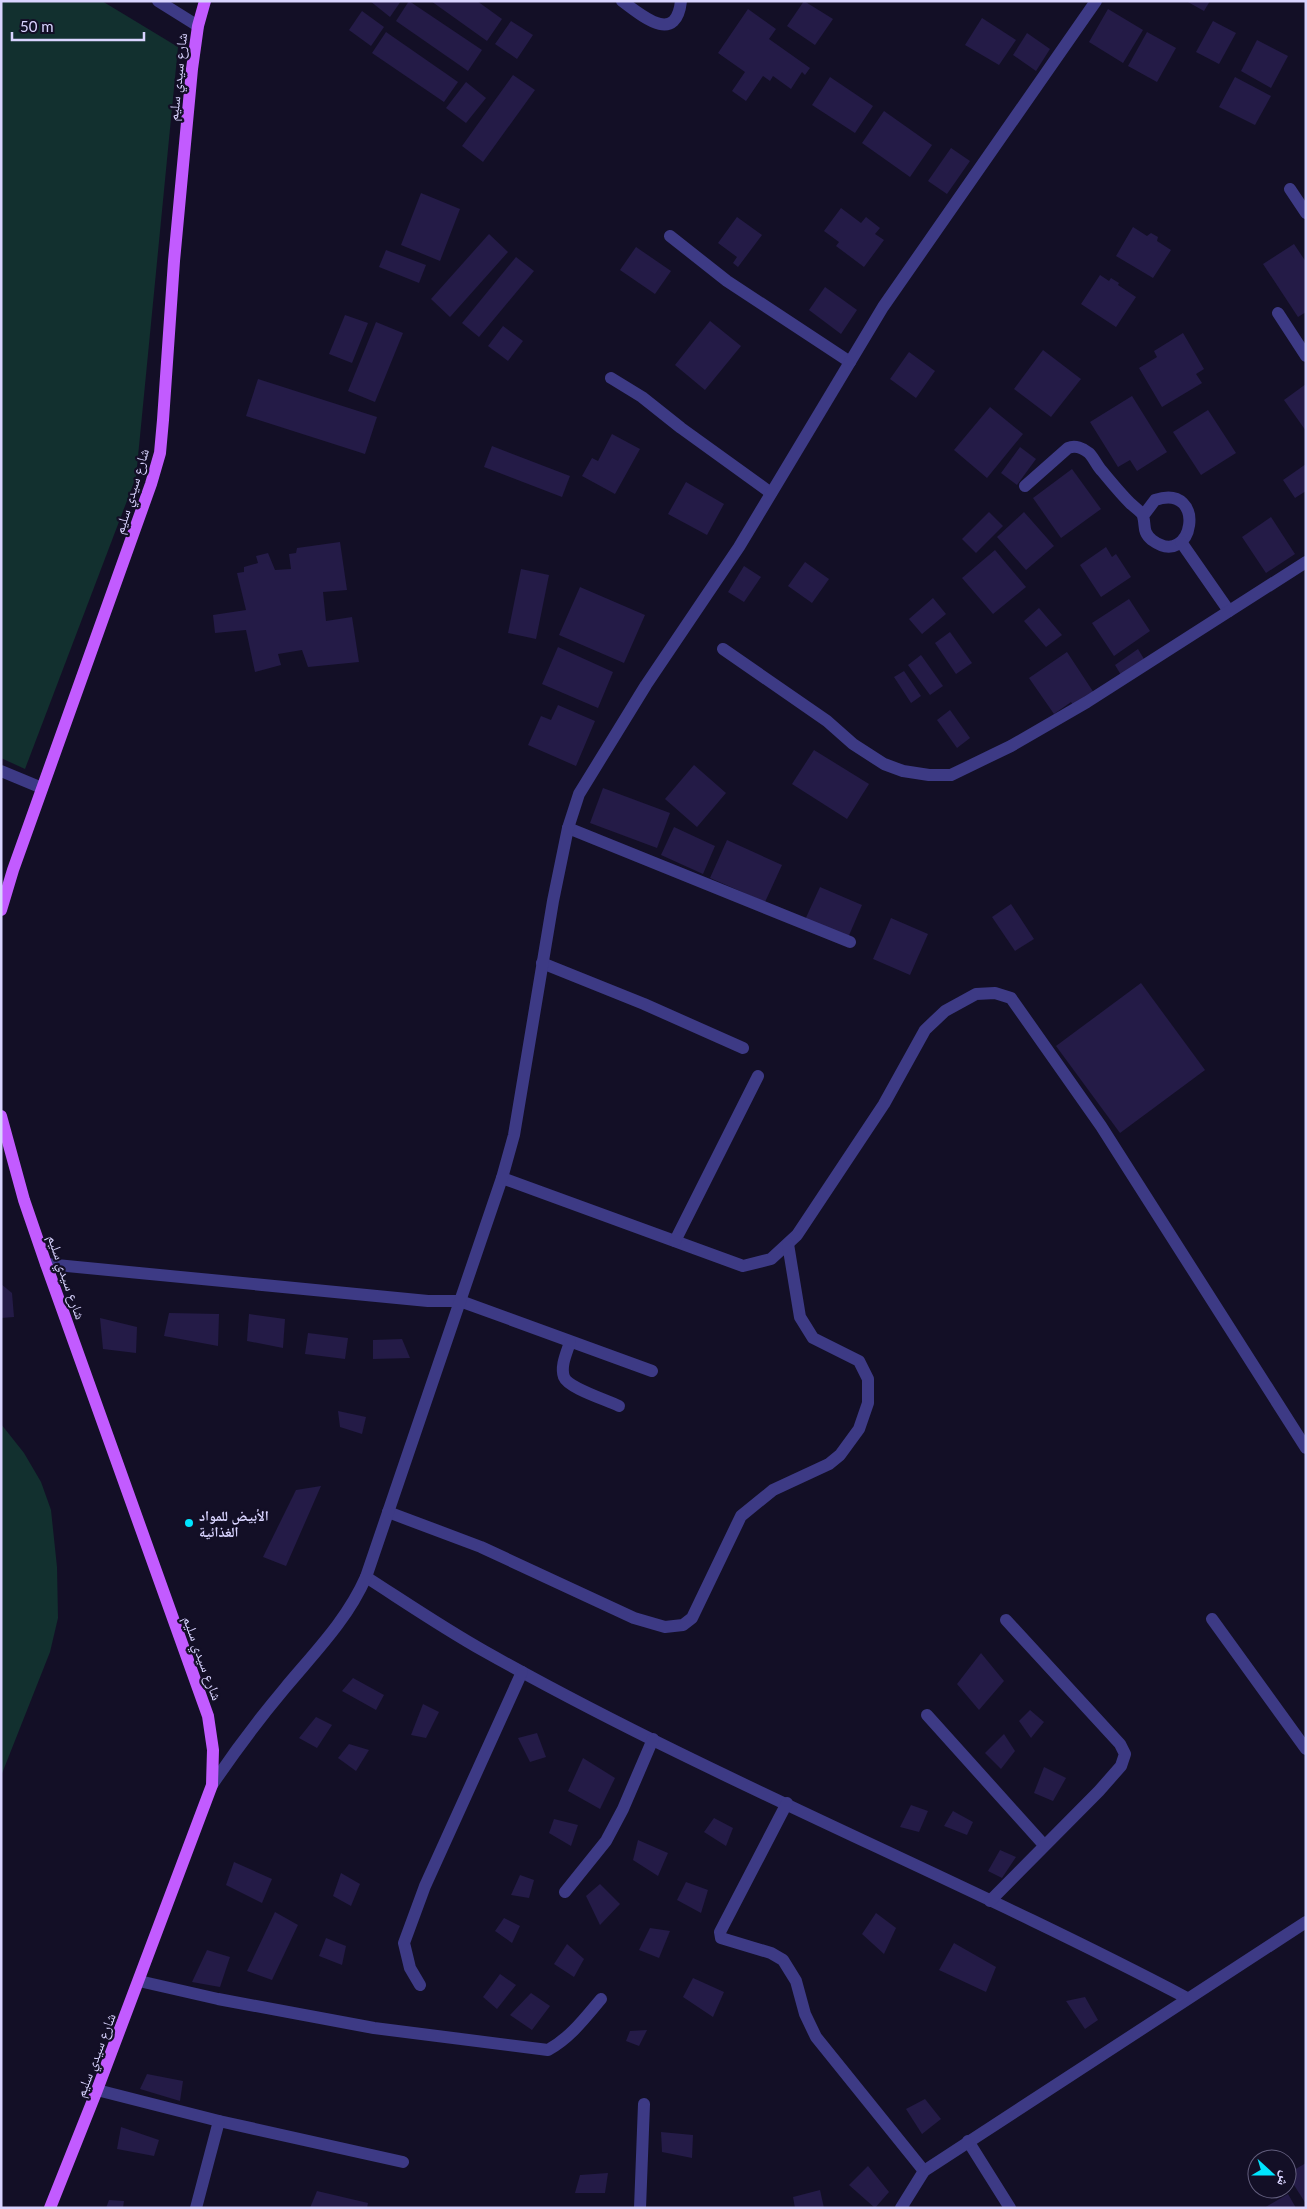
<svg xmlns="http://www.w3.org/2000/svg" width="1307" height="2209" font-family="Lato,'Noto Naskh Arabic',sans-serif">
<rect width="100%" height="100%" fill="#130f26"/>
<g fill="#12302f">
<path d="M1,1H102L178,47L136,477L25,769L1,758Z"/>
<path d="M1,1424L24,1453L41,1482L51,1510L57,1567L58,1618L50,1652L1,1776Z"/>
</g>
<g fill="#241b47">
<path d="M370,1H401L390,17Z"/>
<path d="M409,1L482,50L468,71L396,21Z"/>
<path d="M431,1H477L502,19L487,41Z"/>
<path d="M804,1L833,19L815,45L787,26Z"/>
<path d="M1186,1H1210L1204,11Z"/>
<path d="M748,9L776,29L769,39L810,68L805,75L802,72L791,89L773,76L770,81L763,76L746,101L732,91L745,72L718,53Z"/>
<path d="M1108,9L1143,30L1123,63L1089,42Z"/>
<path d="M362,11L384,27L371,46L349,30Z"/>
<path d="M982,18L1016,40L999,65L965,45Z"/>
<path d="M511,21L533,35L517,59L495,44Z"/>
<path d="M1213,21L1236,33L1219,64L1196,52Z"/>
<path d="M386,32L458,82L444,102L372,53Z"/>
<path d="M1147,32L1176,48L1157,82L1128,66Z"/>
<path d="M1027,33L1050,49L1036,71L1013,55Z"/>
<path d="M1257,40L1288,56L1271,88L1241,71Z"/>
<path d="M513,75L535,90L483,162L462,146Z"/>
<path d="M830,77L873,106L855,133L812,105Z"/>
<path d="M1235,77L1271,96L1255,125L1219,107Z"/>
<path d="M466,82L486,98L466,123L446,108Z"/>
<path d="M884,111L932,145L910,177L862,143Z"/>
<path d="M951,148L970,161L947,194L928,181Z"/>
<path d="M421,193L460,209L440,261L401,245Z"/>
<path d="M841,208L861,223L866,217L880,228L875,234L884,240L864,267L836,246L839,242L824,231Z"/>
<path d="M737,217L762,235L738,267L733,263L737,257L718,243Z"/>
<path d="M1133,227L1147,236L1151,233L1158,237L1157,241L1171,250L1153,278L1116,256Z"/>
<path d="M489,234L508,252L450,317L431,299Z"/>
<path d="M1294,244L1306,262V312L1298,317L1263,264Z"/>
<path d="M636,247L671,271L655,294L620,270Z"/>
<path d="M386,250L426,265L419,283L379,267Z"/>
<path d="M516,257L534,271L479,337L462,323Z"/>
<path d="M1100,275L1109,281L1111,278L1119,283L1118,285L1136,297L1116,327L1081,304Z"/>
<path d="M825,287L857,310L841,334L809,310Z"/>
<path d="M345,315L368,323L352,363L329,354Z"/>
<path d="M710,321L741,346L705,390L675,365Z"/>
<path d="M376,322L403,333L375,402L348,391Z"/>
<path d="M503,326L523,341L508,361L488,346Z"/>
<path d="M1183,333L1204,369L1196,374L1202,383L1162,407L1139,368L1157,357L1154,351Z"/>
<path d="M1043,350L1081,379L1051,417L1014,389Z"/>
<path d="M909,352L935,371L916,398L890,379Z"/>
<path d="M258,379L377,417L365,454L246,416Z"/>
<path d="M1306,384V431L1284,400Z"/>
<path d="M1132,396L1167,452L1137,471L1130,460L1118,467L1090,422Z"/>
<path d="M990,407L1023,434L987,478L954,450Z"/>
<path d="M1208,410L1236,453L1201,475L1173,432Z"/>
<path d="M612,434L640,449L615,494L582,476L592,458L598,461Z"/>
<path d="M492,446L570,476L562,497L484,467Z"/>
<path d="M1020,447L1036,459L1017,485L1001,473Z"/>
<path d="M1306,464V491L1295,498L1283,480Z"/>
<path d="M1072,469L1101,509L1061,538L1033,498Z"/>
<path d="M686,482L724,504L707,535L668,514Z"/>
<path d="M989,512L1003,526L976,553L962,539Z"/>
<path d="M1024,512L1054,546L1026,570L997,537Z"/>
<path d="M1271,517L1295,554L1266,573L1242,537Z"/>
<path d="M340,542L347,590L323,592L326,621L352,617L359,662L308,667L302,650L278,654L281,665L255,672L246,630L215,633L213,615L246,610L237,573L244,572V567L258,563L256,556L268,553L275,570L291,569L289,554L296,553L297,548Z"/>
<path d="M1106,547L1112,557L1116,554L1131,577L1101,597L1080,565Z"/>
<path d="M995,550L1026,587L993,614L962,578Z"/>
<path d="M805,562L829,579L812,603L788,586Z"/>
<path d="M744,566L761,577L744,602L728,592Z"/>
<path d="M521,569L549,575L536,639L508,633Z"/>
<path d="M580,587L645,615L624,663L559,635Z"/>
<path d="M933,598L946,614L922,634L909,619Z"/>
<path d="M1129,599L1150,631L1114,656L1092,623Z"/>
<path d="M1039,608L1062,635L1046,647L1024,621Z"/>
<path d="M950,632L972,663L956,674L935,643Z"/>
<path d="M558,647L613,672L598,708L542,684Z"/>
<path d="M1138,649L1144,659L1121,675L1115,665Z"/>
<path d="M1067,652L1094,693L1074,707L1071,702L1054,714L1029,678Z"/>
<path d="M921,655L943,686L930,695L908,665Z"/>
<path d="M904,671L921,696L911,703L894,677Z"/>
<path d="M558,705L595,721L576,766L528,745L541,716L551,720Z"/>
<path d="M950,710L970,738L957,748L937,720Z"/>
<path d="M814,750L869,784L847,819L792,784Z"/>
<path d="M694,765L726,793L697,827L665,799Z"/>
<path d="M603,788L670,813L657,848L590,823Z"/>
<path d="M674,827L715,846L703,874L661,855Z"/>
<path d="M727,840L782,865L765,902L710,878Z"/>
<path d="M820,887L862,905L847,940L804,922Z"/>
<path d="M1011,904L1034,939L1015,951L992,917Z"/>
<path d="M891,918L928,934L910,975L873,959Z"/>
<path d="M1141,983L1205,1070L1120,1133L1056,1046Z"/>
<path d="M1,1284L12,1293L14,1317L1,1318Z"/>
<path d="M169,1313L219,1314L218,1346L164,1336Z"/>
<path d="M249,1314L285,1319L283,1348L247,1341Z"/>
<path d="M100,1318L137,1327L136,1353L103,1349Z"/>
<path d="M308,1333L348,1338L345,1359L305,1354Z"/>
<path d="M402,1339L410,1358L373,1359V1340Z"/>
<path d="M338,1411L366,1417L362,1434L340,1427Z"/>
<path d="M321,1486L286,1566L263,1557L296,1490Z"/>
<path d="M981,1653L1004,1681L979,1710L957,1684Z"/>
<path d="M353,1678L384,1695L376,1710L342,1691Z"/>
<path d="M423,1704L439,1712L426,1738L411,1735Z"/>
<path d="M1030,1710L1044,1722L1031,1738L1019,1721Z"/>
<path d="M316,1717L332,1725L317,1748L299,1738Z"/>
<path d="M537,1733L546,1757L530,1762L518,1738Z"/>
<path d="M1004,1734L1015,1751L1001,1769L985,1753Z"/>
<path d="M349,1744L369,1750L356,1771L338,1758Z"/>
<path d="M583,1758L615,1778L600,1809L568,1791Z"/>
<path d="M1044,1767L1066,1778L1053,1801L1034,1793Z"/>
<path d="M911,1805L928,1811L919,1832L900,1827Z"/>
<path d="M953,1811L973,1822L967,1835L944,1826Z"/>
<path d="M714,1818L733,1828L726,1846L704,1832Z"/>
<path d="M554,1819L578,1825L571,1846L549,1833Z"/>
<path d="M638,1840L668,1853L658,1876L633,1860Z"/>
<path d="M1000,1850L1016,1857L1002,1878L988,1871Z"/>
<path d="M234,1862L272,1879L262,1903L226,1885Z"/>
<path d="M341,1873L360,1884L351,1906L333,1896Z"/>
<path d="M520,1875L534,1880L529,1898L511,1895Z"/>
<path d="M686,1882L708,1890L701,1913L677,1900Z"/>
<path d="M600,1884L620,1904L600,1925L586,1896Z"/>
<path d="M275,1912L298,1925L272,1980L247,1971Z"/>
<path d="M876,1913L896,1928L884,1954L862,1934Z"/>
<path d="M504,1918L520,1926L512,1943L495,1931Z"/>
<path d="M650,1928L670,1931L659,1958L639,1950Z"/>
<path d="M326,1938L346,1946L342,1965L319,1956Z"/>
<path d="M954,1943L996,1967L986,1992L939,1970Z"/>
<path d="M567,1944L584,1959L574,1977L554,1964Z"/>
<path d="M207,1950L230,1957L220,1987L192,1982Z"/>
<path d="M500,1974L516,1985L497,2009L483,1997Z"/>
<path d="M693,1978L724,1992L713,2017L683,1997Z"/>
<path d="M531,1993L550,2006L532,2030L510,2015Z"/>
<path d="M1085,1997L1098,2020L1085,2029L1066,2001Z"/>
<path d="M647,2030L639,2046L626,2041L630,2031Z"/>
<path d="M147,2074L183,2081L180,2101L140,2089Z"/>
<path d="M925,2099L941,2119L922,2134L906,2109Z"/>
<path d="M121,2127L159,2140L154,2156L117,2149Z"/>
<path d="M661,2132L693,2135L692,2158L662,2152Z"/>
<path d="M1306,2163V2204L1287,2174Z"/>
<path d="M868,2166L889,2192L875,2208L849,2185Z"/>
<path d="M608,2173L605,2193H575L580,2175Z"/>
<path d="M820,2190L824,2208H795L793,2197Z"/>
<path d="M317,2191L368,2203L367,2208H310Z"/>
<path d="M1288,2194L1296,2208H1264Z"/>
<path d="M109,2200L124,2201L123,2208H106Z"/>
</g>
<g fill="none" stroke-linecap="round" stroke-linejoin="round">
<g stroke="#3d3a85" stroke-width="12">
<path d="M158,1L198,26"/>
<path d="M622,1C641,15 676,46 681,1"/>
<path d="M1290,189L1306,213"/>
<path d="M670,236L727,281L850,362"/>
<path d="M1278,313L1306,356"/>
<path d="M611,378L642,397L681,428L771,493"/>
<path d="M1025,486L1068,448C1075,445 1083,448 1089,453C1094,458 1097,466 1102,471C1111,482 1120,493 1130,503C1133,506 1142,512 1143,516C1146,526 1142,532 1152,540C1194,571 1208,482 1155,500L1143,516"/>
<path d="M1181,542L1229,611"/>
<path d="M723,649L827,721L853,744L884,764L903,771L929,775H951L1011,746L1087,702L1306,562"/>
<path d="M1,771L42,788"/>
<path d="M568,828L850,942"/>
<path d="M542,963L644,1004L743,1048"/>
<path d="M502,1178L743,1266L771,1259L797,1235L884,1104L925,1030L945,1011L976,994L995,993L1011,998L1101,1126L1306,1448"/>
<path d="M675,1241L758,1076"/>
<path d="M46,1264L428,1301H460L652,1371"/>
<path d="M570,1342C567,1352 560,1366 564,1377C568,1388 607,1400 619,1406"/>
<path d="M388,1512L481,1547L634,1618L665,1627L683,1625L692,1618L741,1516L773,1490L829,1464L840,1455L859,1429L868,1403V1379L859,1361L813,1338L800,1317L788,1244"/>
<path d="M366,1577C405,1602 443,1628 484,1651C711,1779 955,1876 1187,1998"/>
<path d="M1212,1619L1306,1749"/>
<path d="M927,1715L1044,1845"/>
<path d="M212,1785C235,1751 259,1719 285,1688C315,1652 347,1620 366,1577L502,1178L514,1135L553,901L568,828L579,794L646,685L739,547L883,307L1096,1"/>
<path d="M787,1803L720,1932L721,1938L771,1953L783,1960L796,1981L805,2014L816,2037L924,2171"/>
<path d="M565,1892L606,1841L623,1809L653,1739"/>
<path d="M990,1901L1099,1791L1121,1766L1125,1754L1120,1744L1006,1620"/>
<path d="M139,1981L218,1999L374,2028L548,2050C570,2038 585,2018 601,1999"/>
<path d="M420,1985L410,1968L404,1943L425,1886L522,1672"/>
<path d="M97,2090L219,2121L403,2162"/>
<path d="M968,2141L1010,2208"/>
<path d="M196,2208L219,2121"/>
<path d="M640,2208L644,2104"/>
<path d="M901,2208L924,2171L1306,1922"/>
</g>
<g stroke="#c25bff" stroke-width="12">
<path d="M1,910L13,870L151,484L160,453L163,420L174,261L192,69L198,26L205,1"/>
<path d="M1,1116L24,1200L46,1264L208,1716L213,1750L212,1785L97,2090L50,2208"/>
</g>
</g>
<circle fill="#00e5ff" stroke="#130f26" stroke-width="2" cx="189" cy="1523" r="5"/>
<g text-anchor="middle" dominant-baseline="central" stroke-width="4.5" stroke-linejoin="round" paint-order="stroke">
<g font-size="14" fill="#d9d4ff" stroke="#130f26">
<text transform="translate(177 77) rotate(-84)">شارع سيدي سليم</text>
<text transform="translate(131 491) rotate(-73)">شارع سيدي سليم</text>
<text transform="translate(67 1277) rotate(71)">شارع سيدي سليم</text>
<text transform="translate(203 1658) rotate(70)">شارع سيدي سليم</text>
<text transform="translate(95 2055) rotate(-69)">شارع سيدي سليم</text>
</g>
<g font-size="14" font-weight="bold" fill="#d9d4ff" stroke="#130f26" text-anchor="start">
<text x="199" y="1515">الأبيض للمواد<tspan x="199" dy="16">الغذائية</tspan></text>
</g>
</g>
<rect width="1307" height="2209" fill="none" stroke="#d9d4ff" stroke-width="5"/>
<g transform="translate(1272 2174) rotate(111)"><circle r="24" fill="#130f26" stroke="#625e7d"/>
<path d="M0-4L9 19L0 12L-9 19Z" fill="#00e5ff"/>
<text y="-8" font-size="14" font-weight="bold" text-anchor="middle" fill="#d9d4ff">ش</text>
</g>
<path d="M12 32v8h132v-8" fill="none" stroke="#d9d4ff" stroke-width="2.5"/>
<text x="20" y="32" font-size="15" fill="#d9d4ff" stroke="#130f26" stroke-width="4" paint-order="stroke">50 m</text>
</svg>
